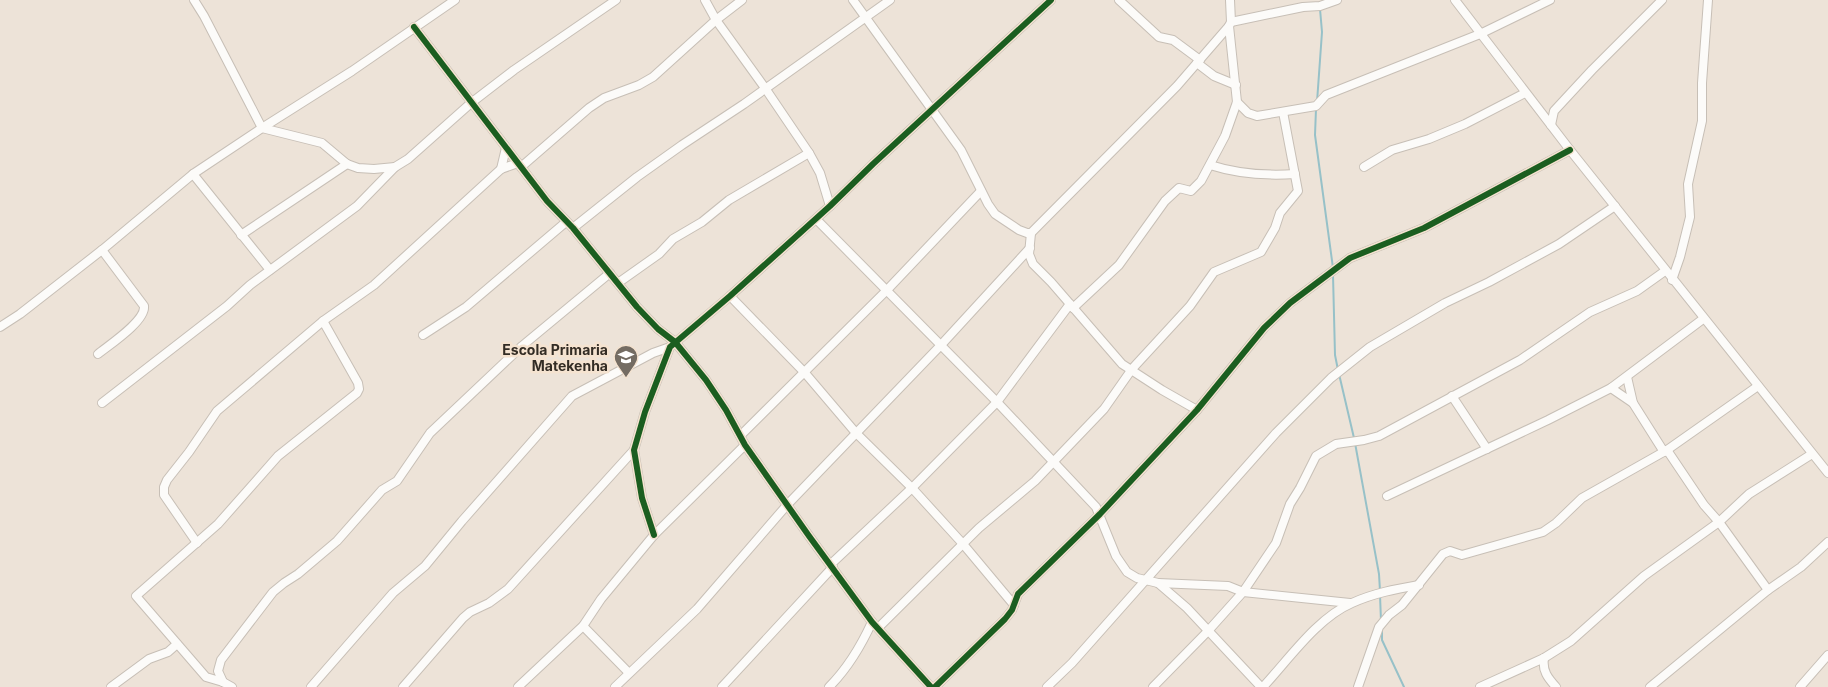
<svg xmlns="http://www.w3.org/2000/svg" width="1828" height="687" font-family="Inter,sans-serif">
<rect width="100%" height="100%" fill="#ede3d8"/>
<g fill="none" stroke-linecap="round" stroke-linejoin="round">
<g stroke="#97c1c8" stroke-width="2">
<path d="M1317,102L1322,32L1320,9"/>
<path d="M1316,109L1315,135L1333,268"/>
<path d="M1333,275L1335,355L1338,370"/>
<path d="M1339,374L1354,438"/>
<path d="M1355,443L1379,574L1380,591"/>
<path d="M1380,595L1381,621"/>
<path d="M1382,630V640L1404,687"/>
</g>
<g stroke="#c7bfb6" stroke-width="10">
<g id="minor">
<path d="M194,0L204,16L262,128L322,143L347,164L358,168L374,169L395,167"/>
<path d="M705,0L716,20L765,88L809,153L820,173L830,206"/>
<path d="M853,0L961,150L988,204L995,214L1019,230L1027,233H1031"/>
<path d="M1119,0L1159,37L1173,40L1200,60"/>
<path d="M1455,0L1570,150L1828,473"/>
<path d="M1231,22L1303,7L1320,6L1337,0"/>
<path d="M414,27L547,201L573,228L637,307L658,329L675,342L706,380L726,410L745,445L809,536L872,622L931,687"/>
<path d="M1197,63L1214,76L1236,85"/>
<path d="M1237,102L1248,113L1257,116L1316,106L1326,95L1480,34L1550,0"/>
<path d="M1551,125L1554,111L1592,70L1662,0"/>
<path d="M1210,165C1238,174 1265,176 1295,174"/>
<path d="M521,167L589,108L604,98L639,85L653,77L716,20L742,0"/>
<path d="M1364,167L1392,150L1429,139L1465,124L1525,93"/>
<path d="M501,169L506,148"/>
<path d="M193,174L270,270"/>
<path d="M816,219L997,402L1096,507L1116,556L1127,572L1137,578L1158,583L1187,608L1261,687"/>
<path d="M573,228L637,177L682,145L744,104L890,0"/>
<path d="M241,235L347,164"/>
<path d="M1672,280L1680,257L1690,217L1688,184L1702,121V83L1708,0"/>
<path d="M618,283L659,254L673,239L702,222L729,200L809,153"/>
<path d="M730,296L805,373L856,433L912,488L963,544L1014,605"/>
<path d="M1073,308L1119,265L1165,201L1179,188L1191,191L1201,181L1225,136L1237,102L1229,26L1231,22L1230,0"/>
<path d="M0,327L20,314L102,250L193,174L262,128L352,71L455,0"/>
<path d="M423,335L466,307L566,222"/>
<path d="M98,354C109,345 146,321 144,306L102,250"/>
<path d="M1627,377L1633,403L1664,452"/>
<path d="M1611,388L1633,403"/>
<path d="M1452,396L1487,449"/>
<path d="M102,403L227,306L250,285L357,206L395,167L408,159L471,103L514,70L616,0"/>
<path d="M1197,410L1162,390L1122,364L1051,282L1033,264L1029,254L1031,233L1177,86L1229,26"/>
<path d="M741,435L887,290L981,191"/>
<path d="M1667,450L1704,505L1719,522L1768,590"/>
<path d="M1387,496L1548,420L1611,388L1703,319"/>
<path d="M654,535L642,498L634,450L645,412L670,347L730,296L830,206L873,164L1051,0"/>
<path d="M197,543L164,495V487L167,480L189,452L217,411L323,321L374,285L501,169L518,163"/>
<path d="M831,564L912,488L997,402L1070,304"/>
<path d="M1158,583L1228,586L1243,592L1276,543L1290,504L1300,488L1316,456L1336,444L1364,440L1379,436L1520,360L1590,312L1637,291L1665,271"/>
<path d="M583,626L629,673"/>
<path d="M878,628L979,528L1035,481L1104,409L1132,369L1190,306L1214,272L1261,252L1275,228L1280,213L1298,191L1283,112"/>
<path d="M1544,658C1542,671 1548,678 1556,687"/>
<path d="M223,682L218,671L221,660L273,592L284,583L298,574L337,541L382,490L397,481L430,433L522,346L610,273"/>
<path d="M111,687L149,659L168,652L177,644"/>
<path d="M232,687L223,682L206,677L136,596L218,524L278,456L357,393L359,389L358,383L323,321"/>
<path d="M311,687L393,593L425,566L462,521L572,396L653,353L670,347"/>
<path d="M403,687L463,618L470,612L489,603L508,589L634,450"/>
<path d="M518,687L583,626L601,599L654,535L745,445"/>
<path d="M615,687L697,609L787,505L941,345L1030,248"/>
<path d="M722,687L833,567"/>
<path d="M829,687C848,668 861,646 872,622"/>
<path d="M935,687L1005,619L1012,610L1018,594L1100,514L1197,410L1264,328L1290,303L1350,258L1424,228L1570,150"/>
<path d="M1047,687L1072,663L1276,433L1331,378L1370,347L1445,303L1489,282L1559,244L1615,206"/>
<path d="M1153,687L1208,631L1243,592L1350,603"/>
<path d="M1263,687C1289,659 1317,618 1352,603C1374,593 1396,589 1419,585"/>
<path d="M1358,687L1379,627L1389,615L1402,605L1443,554L1450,551L1462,555L1543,532L1556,523L1582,498L1667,450L1758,386"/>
<path d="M1480,687L1544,658L1571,641L1644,576L1719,522L1749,494L1812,454"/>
<path d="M1650,687L1768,590L1801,567L1828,542"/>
<path d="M1800,687L1828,655"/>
</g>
</g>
<use href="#minor" stroke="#fcfbf9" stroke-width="8"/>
<g stroke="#f5e3d0" stroke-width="9">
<g id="cycleway">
<path d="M414,27L547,201L573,228L637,307L658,329L675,342L706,380L726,410L745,445L809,536L872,622L931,687"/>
<path d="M654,535L642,498L634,450L645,412L670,347L730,296L830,206L873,164L1051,0"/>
<path d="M935,687L1005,619L1012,610L1018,594L1100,514L1197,410L1264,328L1290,303L1350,258L1424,228L1570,150"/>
</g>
</g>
<use href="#cycleway" stroke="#1b5e20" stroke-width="6"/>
</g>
<defs>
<g id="school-pin" transform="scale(1.25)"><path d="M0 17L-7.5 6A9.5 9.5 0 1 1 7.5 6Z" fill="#746c63" stroke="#f5e3d0"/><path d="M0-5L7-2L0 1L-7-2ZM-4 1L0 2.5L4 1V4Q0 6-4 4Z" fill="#fff"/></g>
</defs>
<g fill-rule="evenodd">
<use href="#school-pin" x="626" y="357"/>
</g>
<g text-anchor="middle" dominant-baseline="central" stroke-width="5" stroke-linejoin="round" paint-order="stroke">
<g font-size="14" font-weight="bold" fill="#332c24" stroke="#f5e3d0" text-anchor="end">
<text x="608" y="349">Escola Primaria<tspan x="608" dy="16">Matekenha</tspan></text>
</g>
</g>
</svg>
